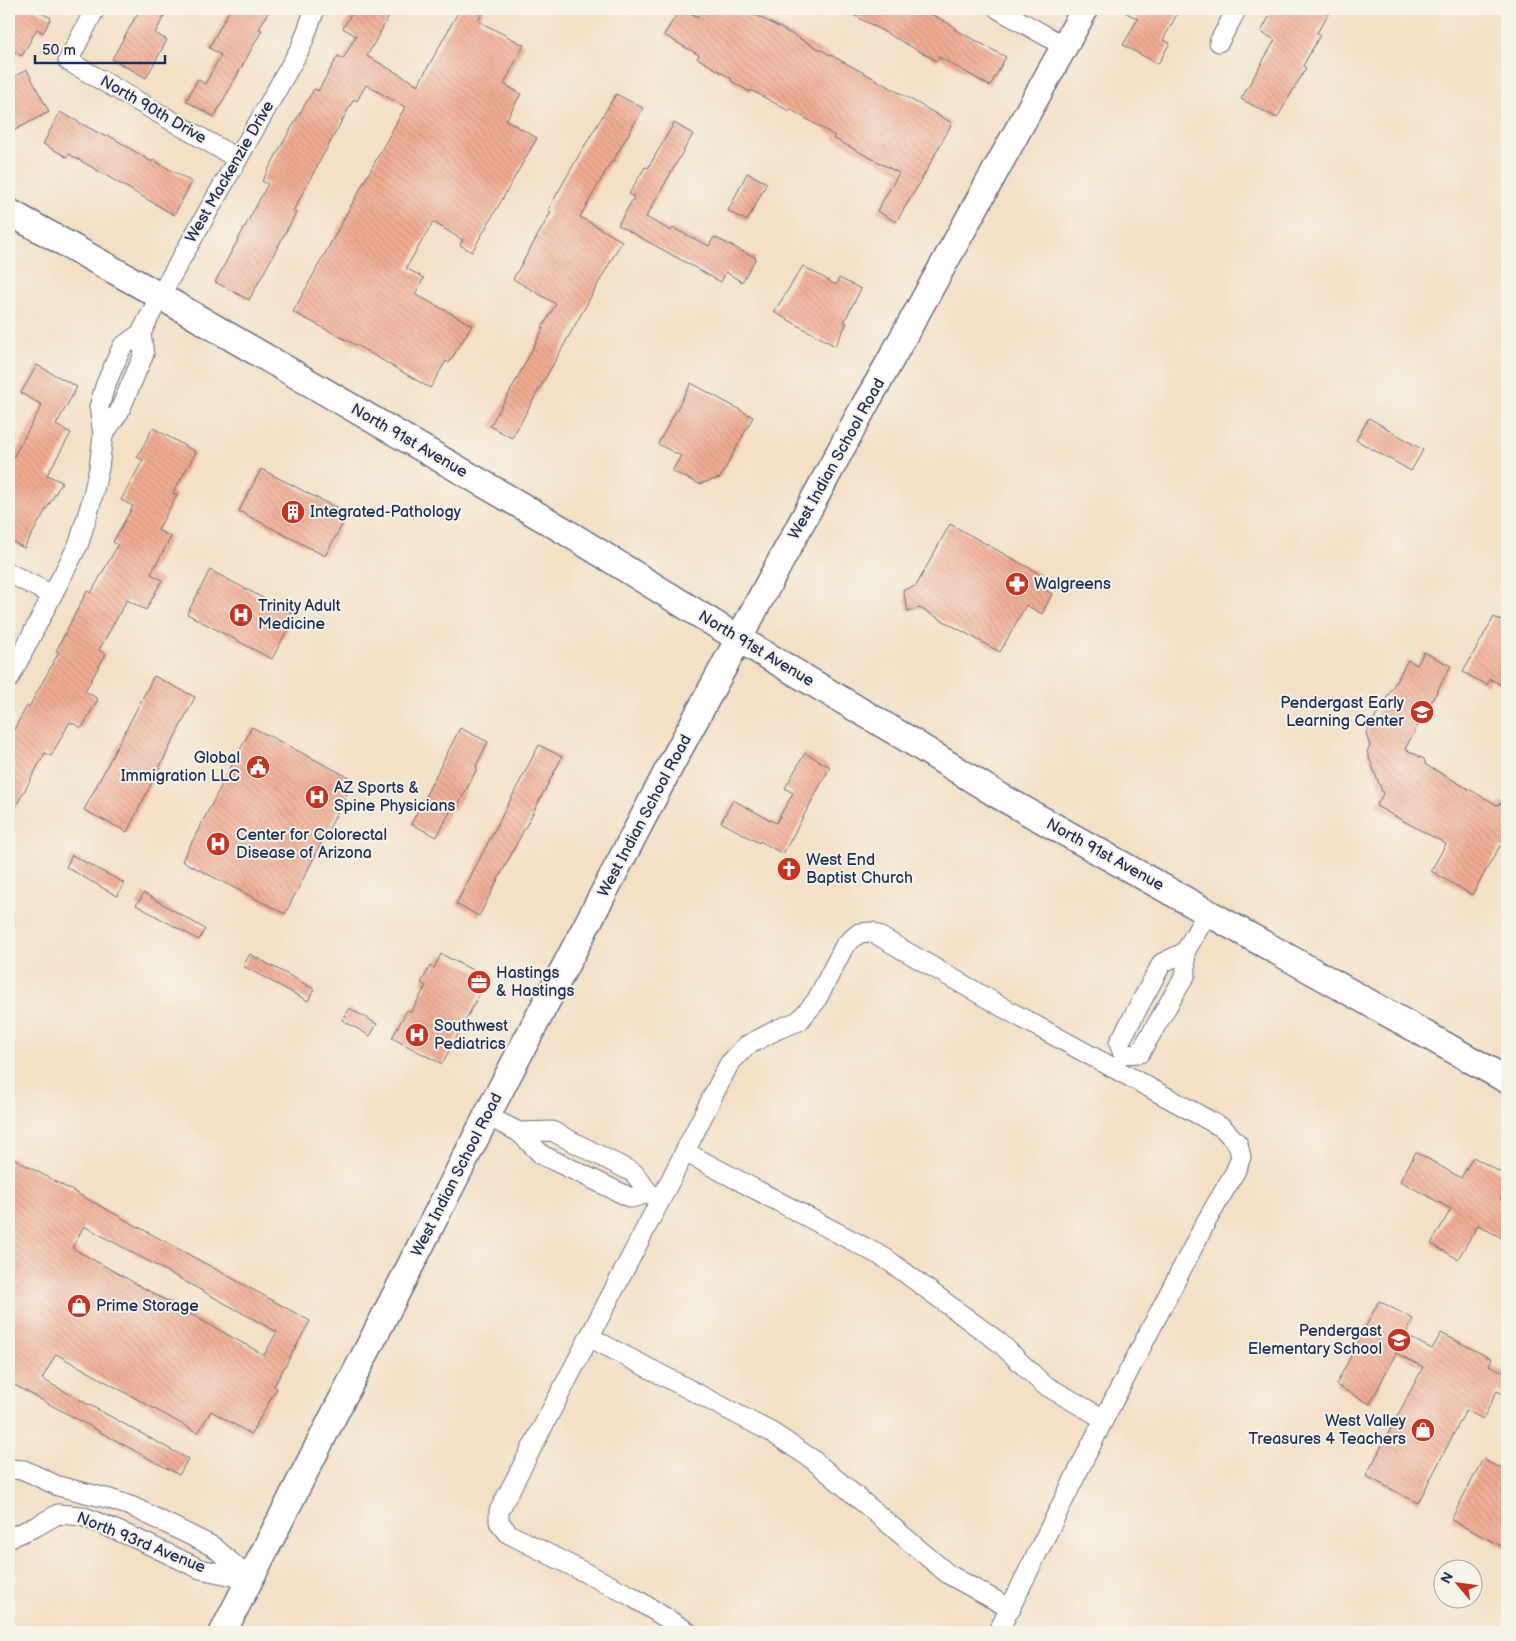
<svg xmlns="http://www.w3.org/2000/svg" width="1516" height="1641" font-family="'Balsamiq Sans',sans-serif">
<defs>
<pattern id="building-back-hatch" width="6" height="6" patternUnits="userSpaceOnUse" patternTransform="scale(1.25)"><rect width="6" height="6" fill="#f0ac92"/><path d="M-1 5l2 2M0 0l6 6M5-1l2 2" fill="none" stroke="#cd9480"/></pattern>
</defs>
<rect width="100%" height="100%" fill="#f7f3e8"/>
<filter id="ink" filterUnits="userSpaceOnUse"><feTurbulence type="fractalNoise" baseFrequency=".02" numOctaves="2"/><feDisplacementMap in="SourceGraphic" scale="10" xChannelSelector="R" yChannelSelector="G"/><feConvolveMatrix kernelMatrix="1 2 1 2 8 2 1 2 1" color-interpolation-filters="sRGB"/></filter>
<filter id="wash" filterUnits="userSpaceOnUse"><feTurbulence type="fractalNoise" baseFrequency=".0096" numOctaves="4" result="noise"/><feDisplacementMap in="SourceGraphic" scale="20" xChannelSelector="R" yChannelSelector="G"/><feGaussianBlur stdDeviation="1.12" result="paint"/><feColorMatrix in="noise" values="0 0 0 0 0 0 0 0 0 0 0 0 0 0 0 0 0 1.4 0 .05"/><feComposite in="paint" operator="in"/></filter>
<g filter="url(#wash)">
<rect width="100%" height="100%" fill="#f3e0c5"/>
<g id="blocks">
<g fill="url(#building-back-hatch)" fill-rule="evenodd">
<path d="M12,9H34L51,18L43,33L37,29L22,56L9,49V14Z"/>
<path d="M140,9H168L155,33L167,40L146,78L112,59Z"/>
<path d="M230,9H270L259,29L262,30L214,117L186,101L198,79L205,84L221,55L209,48Z"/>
<path d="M354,9H393L367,56L418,85L460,9H485L478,21L524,45L504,84L521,94L506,120L537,138L472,252L460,245L463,240L433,222L406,268L424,278L415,294L472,325L449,363L446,361L430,388L356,345L293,312L405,107L366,85L357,101L354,99L321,159L293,211L296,213L249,300L215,282L268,184L262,181L285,139L314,89L318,91L338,56L343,59L356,36L343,28Z"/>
<path d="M680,9H684L698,17L702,9H745L875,79L952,123L922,179L896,222L877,211L899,173L833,138L835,136L790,109L789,111L751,90L750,92L731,81L732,79L697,58L699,55L664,35Z"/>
<path d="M843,9H922L955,27L954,29L1006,57L990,86L939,57L937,61Z"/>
<path d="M1119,9H1180L1163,40L1170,43L1158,64L1123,45L1138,19Z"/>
<path d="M1273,9H1331L1317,33L1320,35L1303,66L1306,68L1277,118L1241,99L1275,40L1261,32Z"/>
<path d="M27,70L49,112L13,131L9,124V79Z"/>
<path d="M616,94L643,108L612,163L611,162L580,217L622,241L512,438L490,426L512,388L543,329L542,328L556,304L513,279L551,212L548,210L579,155Z"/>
<path d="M60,112L106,137L108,135L152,162L153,160L192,182L174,215L69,154L67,157L43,144Z"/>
<path d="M674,123L693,134L646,217L671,231L673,228L709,246L714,237L756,258L742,282L726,272L721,282L618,225L634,197L629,194L645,167L648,168Z"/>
<path d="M747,173L767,183L747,221L728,211Z"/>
<path d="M803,266L836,285L839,278L861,289L844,322L847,323L835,346L774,312Z"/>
<path d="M37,365L77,387L56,425L71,433L47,475L62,482L24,548L9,540V453L14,456L42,405L21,393Z"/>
<path d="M691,383L753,417L720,478L699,484L672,471L681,456L658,444Z"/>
<path d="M1369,418L1423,450L1411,471L1356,440Z"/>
<path d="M153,428L196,452L173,493L177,495L158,530L171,537L151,574L162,580L146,610L127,600L99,650L106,654L85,691L98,699L82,728L70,722L51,756L45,753L9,819V738L27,706L29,707L59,652L56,651L87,591L91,593L118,545L113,542L133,506L121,500L143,460L137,457Z"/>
<path d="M261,469L348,514L325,556L239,511Z"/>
<path d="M950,524L1042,575L1037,585L1052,594L1042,614L1026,605L1000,652L920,608L908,611L903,590L916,586Z"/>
<path d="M210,570L295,615L272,659L187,614Z"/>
<path d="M1494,617L1507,624V688L1490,679L1487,685L1463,672Z"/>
<path d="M1424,652L1451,666L1405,749L1424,759L1426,765L1497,805L1507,801V850L1500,846L1472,895L1431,871L1446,844L1376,806L1383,794L1367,752L1370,746L1366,734L1408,660L1417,665Z"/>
<path d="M154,676L195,697L127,832L84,810Z"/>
<path d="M252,727L354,780L285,914L182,861Z"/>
<path d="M460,728L488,742L476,766L477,769L456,809L451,810L437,837L411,824Z"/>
<path d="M539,745L562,757L479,916L456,904Z"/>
<path d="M805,753L830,767L783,854L760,841L759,843L721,822L733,800L776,823L793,793L785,788Z"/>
<path d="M72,855L124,883L117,896L66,867Z"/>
<path d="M144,893L205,929L199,940L136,905Z"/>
<path d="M250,954L314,989L308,1001L243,966Z"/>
<path d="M441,954L488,978L442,1064L392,1038L407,1010L411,1012L426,986L421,983L430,966L434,968Z"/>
<path d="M349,1008L377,1024L370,1036L342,1020Z"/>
<path d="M1416,1152L1461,1178L1473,1157L1507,1176V1186L1500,1199L1507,1203V1241L1478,1225L1458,1259L1431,1244L1451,1209L1400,1181Z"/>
<path d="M9,1156L310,1321L274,1386L277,1388L251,1434L211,1411L198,1433L56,1354L42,1379L188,1459L179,1475L9,1382ZM84,1226L277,1332L264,1355L72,1248Z"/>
<path d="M1379,1301L1413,1319L1405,1335L1432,1349L1441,1333L1492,1359L1489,1365L1507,1374V1396L1497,1391L1483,1419L1466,1410L1418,1503L1366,1476L1423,1367L1396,1353L1370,1404L1336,1385Z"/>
<path d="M1483,1459L1507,1472V1549L1451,1520Z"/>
</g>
</g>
</g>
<g filter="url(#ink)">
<use href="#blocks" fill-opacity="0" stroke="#676d82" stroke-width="1"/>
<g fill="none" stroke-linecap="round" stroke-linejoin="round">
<g stroke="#676d82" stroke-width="21">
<g id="street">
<path d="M95,9L68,61L238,159"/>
<path d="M998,9L1064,46"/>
<path d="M1219,42L1237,9"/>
<path d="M103,435L119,412L144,354L141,333"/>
<path d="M9,573L52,595"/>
<path d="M9,679L79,543L91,503L99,468L103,435L99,407L105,386L122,347L141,333L160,296L301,47L315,9"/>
<path d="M1123,1054L1140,1053L1186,974L1185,952L1207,913"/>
<path d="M1123,1054L1119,1043L1162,963L1185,952"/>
<path d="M487,1116L519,1132L542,1155L582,1174L631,1198L649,1193"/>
<path d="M519,1132L552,1131L634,1173L649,1193L658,1198"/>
<path d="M685,1152L885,1258L1000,1343L1043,1384L1104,1419"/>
<path d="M589,1337L771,1432L812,1459L948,1574L1011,1609"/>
<path d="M9,1469L24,1470L58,1486L110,1499L133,1507L214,1547L250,1579"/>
<path d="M9,1538L37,1526L58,1514L82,1516L137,1539L200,1569L248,1579"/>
<path d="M688,1632L631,1596L509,1534L499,1522V1511L661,1199L729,1064L746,1046L778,1029L799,1021L816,1001L845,945L859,933L872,932L1011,1012L1223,1128L1238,1144L1241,1157L1235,1172L1207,1220L1104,1419L998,1632"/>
</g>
</g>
<g stroke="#676d82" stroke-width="29">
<g id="secondary">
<path d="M9,212L160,296L563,530L739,639L906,738L996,794L1507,1080"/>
<path d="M223,1632L494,1102L668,770L867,401L880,379L1085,9"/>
</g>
</g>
<use href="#street" stroke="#fff" stroke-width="19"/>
<use href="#secondary" stroke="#fff" stroke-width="26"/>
</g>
</g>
<defs>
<g id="building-disc" transform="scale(1.25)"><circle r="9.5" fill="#c8321e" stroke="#f7f3e8"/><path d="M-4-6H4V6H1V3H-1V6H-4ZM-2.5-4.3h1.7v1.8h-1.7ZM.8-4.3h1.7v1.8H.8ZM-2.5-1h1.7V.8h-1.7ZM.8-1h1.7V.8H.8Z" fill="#fff"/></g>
<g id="pharmacy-disc" transform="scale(1.25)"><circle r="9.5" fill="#c8321e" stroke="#f7f3e8"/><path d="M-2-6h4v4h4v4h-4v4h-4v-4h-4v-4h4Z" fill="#fff"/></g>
<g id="hospital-disc" transform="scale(1.25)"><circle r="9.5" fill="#c8321e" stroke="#f7f3e8"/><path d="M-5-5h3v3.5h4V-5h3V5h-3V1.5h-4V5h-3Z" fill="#fff"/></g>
<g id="school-disc" transform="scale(1.25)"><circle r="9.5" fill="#c8321e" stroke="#f7f3e8"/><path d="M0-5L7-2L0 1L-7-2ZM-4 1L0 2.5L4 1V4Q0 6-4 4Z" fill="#fff"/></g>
<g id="civic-disc" transform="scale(1.25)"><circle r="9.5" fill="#c8321e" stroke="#f7f3e8"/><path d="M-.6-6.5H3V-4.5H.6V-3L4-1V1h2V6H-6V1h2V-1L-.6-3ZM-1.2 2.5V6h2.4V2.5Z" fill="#fff"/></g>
<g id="church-disc" transform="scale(1.25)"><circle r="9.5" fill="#c8321e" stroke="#f7f3e8"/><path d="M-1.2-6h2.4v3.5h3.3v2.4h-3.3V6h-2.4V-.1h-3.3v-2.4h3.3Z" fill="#fff"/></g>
<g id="office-disc" transform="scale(1.25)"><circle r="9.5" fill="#c8321e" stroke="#f7f3e8"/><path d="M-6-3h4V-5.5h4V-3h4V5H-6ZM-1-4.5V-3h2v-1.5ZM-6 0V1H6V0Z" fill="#fff"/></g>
<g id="shop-disc" transform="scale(1.25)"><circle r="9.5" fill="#c8321e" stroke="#f7f3e8"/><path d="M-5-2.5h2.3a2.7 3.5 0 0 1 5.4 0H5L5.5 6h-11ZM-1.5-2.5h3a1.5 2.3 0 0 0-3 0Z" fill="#fff"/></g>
</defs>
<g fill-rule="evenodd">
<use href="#building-disc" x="293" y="512"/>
<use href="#pharmacy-disc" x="1017" y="584"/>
<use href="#hospital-disc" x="241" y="615"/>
<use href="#school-disc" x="1422" y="712"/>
<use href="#civic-disc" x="258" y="767"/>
<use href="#hospital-disc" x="317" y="797"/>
<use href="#hospital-disc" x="218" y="844"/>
<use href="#church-disc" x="789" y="869"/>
<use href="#office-disc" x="479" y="982"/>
<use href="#hospital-disc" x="417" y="1035"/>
<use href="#shop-disc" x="79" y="1306"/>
<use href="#school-disc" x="1399" y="1340"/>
<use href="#shop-disc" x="1423" y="1430"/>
</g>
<g text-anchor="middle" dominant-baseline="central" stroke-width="4" stroke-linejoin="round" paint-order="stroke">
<g font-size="16" fill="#1b2f5e" stroke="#f7f3e8">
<text transform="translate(153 110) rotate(30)">North 90th Drive</text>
<text transform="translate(230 172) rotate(-60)">West Mackenzie Drive</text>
<text transform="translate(409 441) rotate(30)">North 91st Avenue</text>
<text transform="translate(837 459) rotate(-61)">West Indian School Road</text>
<text transform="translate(756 649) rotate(31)">North 91st Avenue</text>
<text transform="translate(645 816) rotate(-62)">West Indian School Road</text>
<text transform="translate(1105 855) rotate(29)">North 91st Avenue</text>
<text transform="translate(457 1175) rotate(-63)">West Indian School Road</text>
<text transform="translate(141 1543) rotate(22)">North 93rd Avenue</text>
</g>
<g font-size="16" fill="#1b2f5e" stroke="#f7f3e8" text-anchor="start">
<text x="310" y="512">Integrated-Pathology</text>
<text x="1034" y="584">Walgreens</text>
<text x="258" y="606">Trinity Adult<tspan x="258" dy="18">Medicine</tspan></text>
<text x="1404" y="703" text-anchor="end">Pendergast Early<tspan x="1404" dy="18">Learning Center</tspan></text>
<text x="240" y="758" text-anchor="end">Global<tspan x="240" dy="18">Immigration LLC</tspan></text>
<text x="334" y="788">AZ Sports &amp;<tspan x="334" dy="18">Spine Physicians</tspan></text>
<text x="236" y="835">Center for Colorectal<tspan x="236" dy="18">Disease of Arizona</tspan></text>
<text x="806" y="860">West End<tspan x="806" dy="18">Baptist Church</tspan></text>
<text x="496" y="973">Hastings<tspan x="496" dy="18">&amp; Hastings</tspan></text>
<text x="434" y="1026">Southwest<tspan x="434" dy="18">Pediatrics</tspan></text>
<text x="96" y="1306">Prime Storage</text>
<text x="1382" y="1331" text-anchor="end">Pendergast<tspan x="1382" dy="18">Elementary School</tspan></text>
<text x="1406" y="1421" text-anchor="end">West Valley<tspan x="1406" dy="18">Treasures 4 Teachers</tspan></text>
</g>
</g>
<rect width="1516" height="1641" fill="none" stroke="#f7f3e8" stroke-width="30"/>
<g transform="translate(1458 1584) rotate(299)"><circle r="24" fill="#f7f3e8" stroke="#9fa5b1"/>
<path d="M0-4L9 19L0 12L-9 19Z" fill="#c8321e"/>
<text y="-8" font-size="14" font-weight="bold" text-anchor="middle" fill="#1b2f5e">N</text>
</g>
<path d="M35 55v8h130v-8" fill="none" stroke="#1b2f5e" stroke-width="2.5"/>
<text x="42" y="55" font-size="15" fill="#1b2f5e" stroke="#f7f3e8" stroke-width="4" paint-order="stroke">50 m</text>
</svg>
